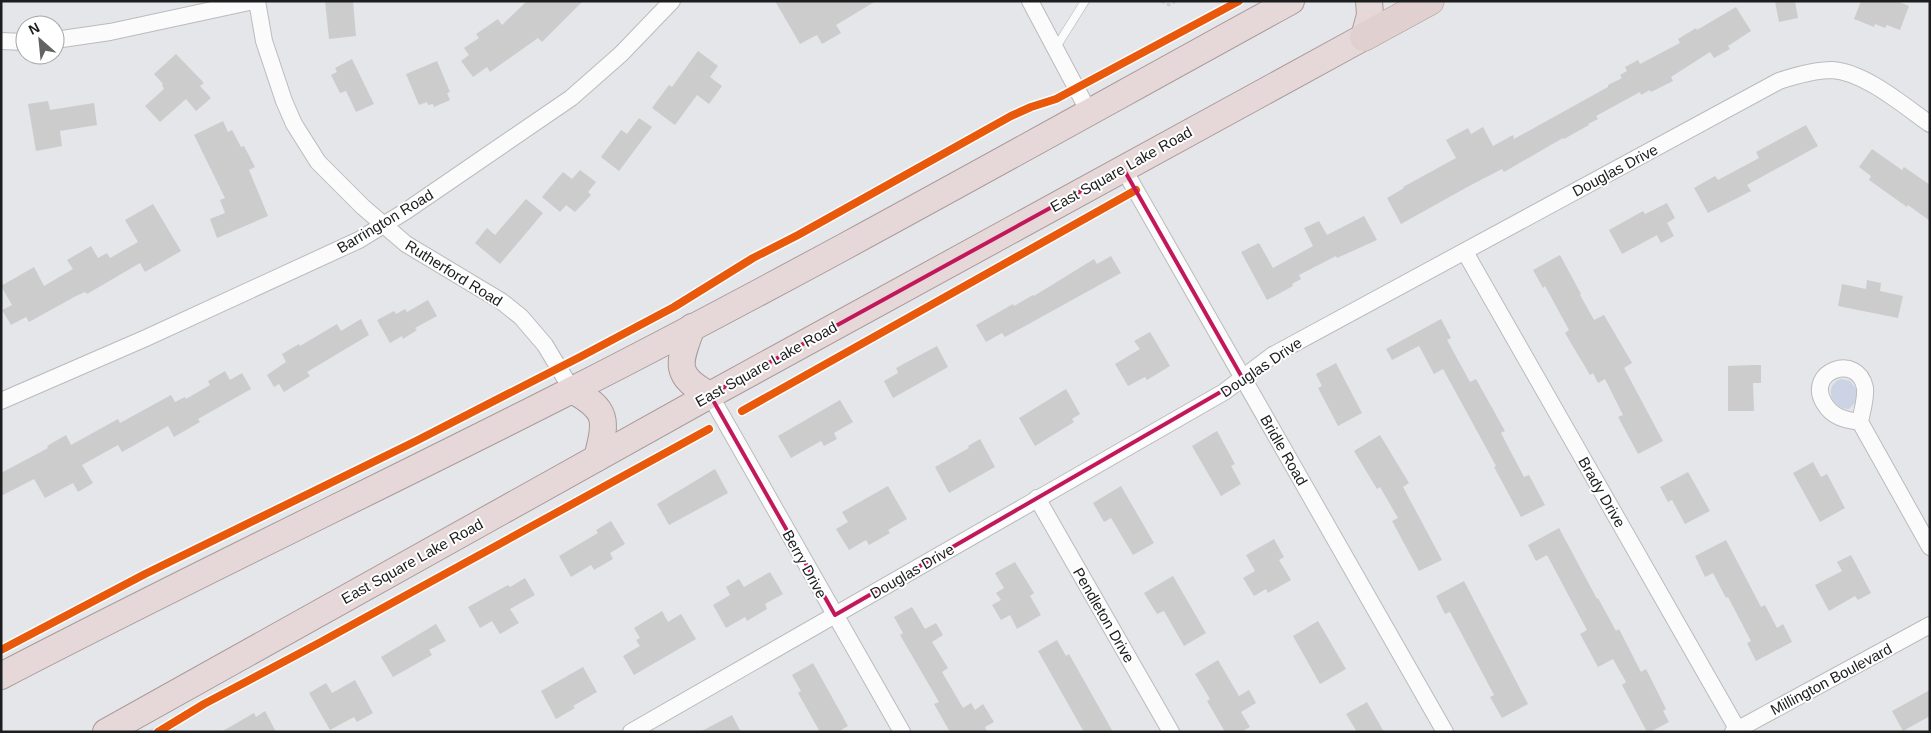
<svg xmlns="http://www.w3.org/2000/svg" width="1931" height="733" font-family="Helvetica,sans-serif">
<rect width="100%" height="100%" fill="#e5e6e9"/>
<path fill="#d5d8e0" d="M170,719L177,732H146Z"/>
<path fill="#ccd3e4" d="M1841,379L1850,381L1856,389V402L1849,409C1831,409 1823,385 1841,379Z"/>
<g fill="#cccccd">
<path d="M325,1H353L356,36L329,39Z"/>
<path d="M527,1H583L542,42L538,38L490,72L487,67L473,77L461,61L469,55L464,48L479,38L476,34L498,19L502,25Z"/>
<path d="M775,1H876L836,25L841,33L822,44L817,35L800,44Z"/>
<path d="M1775,1H1795L1798,18L1779,22Z"/>
<path d="M1861,1H1897L1909,6L1900,30L1887,25L1885,28L1875,24L1874,27L1854,19Z"/>
<path d="M1736,7L1751,31L1728,46L1730,49L1714,58L1710,52L1671,77L1673,81L1651,92L1650,90L1641,95L1640,92L1596,116L1598,119L1588,124L1589,125L1564,139L1563,138L1504,172L1502,169L1471,185L1401,224L1387,198L1404,188L1403,187L1456,158L1446,140L1468,128L1471,134L1483,127L1493,146L1513,135L1514,139L1608,87V85L1622,78L1620,75L1627,71L1625,67L1638,60L1640,64L1680,43L1678,39L1696,28L1697,30Z"/>
<path d="M698,51L718,66L710,77L722,86L709,104L697,95L675,125L652,108L669,85L672,87Z"/>
<path d="M176,54L204,83L200,86L211,98L196,111L186,99L160,122L145,106L164,89L162,85L163,84L154,74Z"/>
<path d="M352,59L374,104L356,112L346,91L340,93L331,75L337,72L335,68Z"/>
<path d="M437,61L450,92L447,93L450,100L434,107L433,104L428,105L427,102L419,105L406,74Z"/>
<path d="M48,101L50,110L94,103L97,125L60,131L62,146L36,151L28,104Z"/>
<path d="M639,118L652,127L619,171L601,157L621,130L627,134Z"/>
<path d="M223,121L228,132L232,130L241,147L244,146L255,167L249,170L268,216L217,238L210,219L225,213L220,200L225,198L194,135Z"/>
<path d="M1806,125L1818,146L1747,185L1751,191L1708,213L1694,188L1715,176L1718,180L1759,158L1756,152Z"/>
<path d="M1872,149L1902,170L1904,167L1930,185V221L1908,205L1907,207L1869,180L1871,176L1859,167Z"/>
<path d="M580,170L596,182L588,192L591,195L575,212L566,205L560,212L542,197L563,172L572,179Z"/>
<path d="M526,199L543,213L500,264L475,243L487,228L495,235Z"/>
<path d="M1667,203L1675,218L1667,223L1674,236L1661,243L1657,235L1622,254L1609,230L1643,211L1645,214Z"/>
<path d="M153,204L181,251L145,272L140,263L87,294L85,292L76,296L29,322L26,317L11,325L2,310L12,305L1,286L34,267L44,286L73,269L67,260L91,246L98,258L107,253L110,258L138,242L125,220Z"/>
<path d="M1364,216L1377,240L1337,258L1336,256L1299,275L1301,279L1292,284L1293,286L1267,300L1241,252L1259,243L1273,268L1313,246L1304,228L1319,221L1327,235Z"/>
<path d="M1560,255L1581,294L1580,295L1594,320L1604,315L1632,363L1624,368L1663,441L1638,454L1618,417L1623,415L1605,379L1598,383L1593,373L1590,375L1565,333L1569,330L1545,286L1543,288L1533,270Z"/>
<path d="M1111,256L1121,273L1005,337L1002,333L986,342L976,325L1013,304L1014,306L1033,295L1034,296L1094,259L1097,264Z"/>
<path d="M1867,280L1881,283L1880,291L1903,296L1898,318L1838,306L1842,284L1866,289Z"/>
<path d="M428,300L437,316L415,328L417,330L403,339L402,336L390,343L377,320L394,311L396,314L405,309L407,312Z"/>
<path d="M361,319L369,335L307,372L310,376L284,392L279,384L274,387L267,375L286,362L282,354L299,344L300,346L337,324L341,331Z"/>
<path d="M1441,319L1451,338L1447,340L1470,382L1476,379L1505,431L1501,433L1524,477L1529,475L1545,505L1521,517L1494,467L1496,466L1443,369L1434,374L1419,346L1392,360L1386,349Z"/>
<path d="M1150,332L1170,366L1147,380L1145,377L1128,386L1115,364L1140,349L1134,341Z"/>
<path d="M937,346L948,367L893,398L884,381L898,373L896,368Z"/>
<path d="M1336,363L1362,413L1338,426L1318,388L1322,386L1316,374Z"/>
<path d="M1753,365H1761V383H1753L1754,411H1728V366Z"/>
<path d="M225,371L230,380L242,373L251,389L198,419L200,422L174,437L168,426L131,447L122,452L118,445L82,465L93,483L78,492L73,483L45,498L34,479L1,496V473L48,448L47,446L66,435L71,445L118,419L120,423L171,395L175,402L185,397L186,399L210,385L208,381Z"/>
<path d="M1066,389L1080,414L1072,419L1074,422L1035,446L1019,418Z"/>
<path d="M840,400L853,422L834,433L837,439L824,446L821,441L791,458L778,436Z"/>
<path d="M1217,431L1235,464L1231,466L1241,484L1221,496L1192,446Z"/>
<path d="M1380,435L1409,483L1403,487L1442,560L1419,571L1392,521L1398,518L1380,487L1377,489L1354,451Z"/>
<path d="M980,439L995,467L949,493L935,467L969,448L968,446Z"/>
<path d="M1813,462L1821,477L1827,474L1845,508L1820,522L1793,473Z"/>
<path d="M715,469L728,493L669,525L657,504Z"/>
<path d="M1688,472L1710,511L1685,524L1672,500L1668,502L1660,487Z"/>
<path d="M888,486L907,519L888,530L890,533L869,545L866,540L849,550L836,529L848,522L842,512Z"/>
<path d="M1121,486L1154,543L1133,555L1111,518L1104,522L1093,503Z"/>
<path d="M611,521L625,544L610,553L613,559L594,570L591,565L571,577L559,556L598,533L596,530Z"/>
<path d="M1559,528L1597,599L1598,598L1616,631L1619,629L1641,672L1646,669L1666,709L1663,711L1669,722L1650,732H1647L1622,685L1626,682L1613,659L1598,667L1580,634L1587,630L1547,555L1536,561L1528,545Z"/>
<path d="M1274,539L1284,557L1279,560L1291,580L1268,593L1266,589L1254,596L1243,578L1255,571L1246,555Z"/>
<path d="M1726,540L1761,607L1765,605L1777,628L1783,624L1792,642L1756,661L1747,643L1751,641L1728,597L1726,598L1713,573L1705,577L1695,556Z"/>
<path d="M1851,555L1871,593L1858,600L1855,596L1829,611L1815,585L1842,571L1837,562Z"/>
<path d="M1015,562L1034,593L1030,596L1041,615L1017,629L1010,615L1001,620L992,605L1001,600L996,593L1004,588L995,573Z"/>
<path d="M770,572L783,594L765,604L767,609L747,621L745,617L726,628L713,605L730,595L726,587L739,579L744,587Z"/>
<path d="M1173,576L1206,633L1184,646L1164,611L1157,614L1144,593Z"/>
<path d="M525,578L535,595L510,609L519,623L500,634L492,621L480,628L468,607L508,585L510,587Z"/>
<path d="M1464,581L1528,704L1502,718L1490,697L1494,695L1450,612L1445,614L1436,596Z"/>
<path d="M912,607L925,629L936,623L943,635L932,642L948,668L942,672L963,708L971,703L975,710L983,704L994,722L985,727L987,732H950L934,704L939,702L900,635L903,633L894,617Z"/>
<path d="M662,611L668,622L681,614L696,639L634,675L623,656L640,646L636,640L640,638L634,628Z"/>
<path d="M1318,621L1346,669L1320,684L1293,636Z"/>
<path d="M436,624L446,641L429,650L432,655L393,677L381,657Z"/>
<path d="M1057,640L1066,656L1069,654L1113,732H1084L1038,651Z"/>
<path d="M1218,660L1239,696L1249,690L1256,703L1241,712L1250,727L1241,732H1225L1207,701L1210,699L1195,674Z"/>
<path d="M813,663L848,726L838,732H820L798,693L801,691L792,675Z"/>
<path d="M583,667L597,692L573,706L575,708L556,719L541,691Z"/>
<path d="M355,680L373,713L357,722L354,717L330,730L309,693L326,683L332,693Z"/>
<path d="M1930,690V716L1903,731L1892,711Z"/>
<path d="M1367,702L1384,732H1357L1346,714Z"/>
<path d="M265,711L276,732H221L254,713L256,717Z"/>
<path d="M732,715L741,732H700Z"/>
</g>
<g fill="none" stroke-linecap="round" stroke-linejoin="round">
<g stroke="#babbbd" stroke-width="9">
<path id="service" d="M1055,49L1085,1"/>
</g>
<g stroke="#babbbd" stroke-width="18">
<g id="minor">
<path d="M257,1L264,41L284,101L294,124L318,162L363,207L406,244L501,301L521,317L545,345L572,390"/>
<path d="M1030,1L1089,112"/>
<path d="M55,40L110,32L254,1"/>
<path d="M1,41L25,42"/>
<path d="M1123,168L1445,732"/>
<path d="M1465,252L1739,732"/>
<path d="M710,395L902,732"/>
<path d="M1,401L146,338L359,240L406,211L571,98L621,54L672,1"/>
<path d="M1860,422C1845,420 1832,417 1824,403C1805,371 1858,352 1865,388C1866,399 1862,411 1860,422L1930,547"/>
<path d="M1037,498L1171,732"/>
<path d="M631,732L1224,392L1273,355L1779,81C1797,75 1814,70 1832,70C1865,72 1904,106 1930,124"/>
<path d="M1733,732L1930,625"/>
</g>
</g>
<g stroke="#ab9b9b" stroke-width="28">
<g id="trunk">
<path d="M692,327C679,362 672,375 710,395"/>
<path d="M572,390C608,410 607,419 597,458"/>
<path d="M1,676C189,578 381,487 570,391C814,267 1052,132 1291,1"/>
<path d="M106,732L710,395L1364,37L1370,15L1369,1"/>
</g>
</g>
<g stroke="#ab9b9b" stroke-width="29">
<path id="motorway" d="M1364,37L1430,1"/>
</g>
<path stroke="#d1d1d1" stroke-width="3" stroke-dasharray="4 2.5" stroke-linecap="butt" d="M1161,1L1169,5L1176,1"/>
<use href="#service" stroke="#fbfbfc" stroke-width="8"/>
<use href="#minor" stroke="#fbfbfc" stroke-width="16"/>
<use href="#trunk" stroke="#e6d8d8" stroke-width="26"/>
<use href="#motorway" stroke="#e0d0d0" stroke-width="28"/>
<g stroke="#fff" stroke-width="11">
<g id="cycleway">
<path d="M742,411L1136,190"/>
<path d="M1,650L145,574L416,441L580,357L674,307L753,258L798,235L1011,116L1031,107L1056,99L1239,1"/>
<path d="M158,732L204,704L319,643L709,429"/>
</g>
</g>
<use href="#cycleway" stroke="#e8590c" stroke-width="8"/>
</g>
<path fill="none" stroke="#c2185b" stroke-width="4" stroke-linejoin="round" d="M1123,168L1243,379L835,615L710,395Z"/>
<g text-anchor="middle" dominant-baseline="central" stroke-width="4" stroke-linejoin="round" paint-order="stroke">
<g font-size="15" fill="#1c1d1e" stroke="#fff">
<text transform="translate(1121 169) rotate(-29)">East Square Lake Road</text>
<text transform="translate(1615 170) rotate(-28)">Douglas Drive</text>
<text transform="translate(385 221) rotate(-31)">Barrington Road</text>
<text transform="translate(454 273) rotate(32)">Rutherford Road</text>
<text transform="translate(766 364) rotate(-29)">East Square Lake Road</text>
<text transform="translate(1261 367) rotate(-34)">Douglas Drive</text>
<text transform="translate(1284 450) rotate(60)">Bridle Road</text>
<text transform="translate(1602 492) rotate(60)">Brady Drive</text>
<text transform="translate(412 561) rotate(-29)">East Square Lake Road</text>
<text transform="translate(805 564) rotate(61)">Berry Drive</text>
<text transform="translate(912 571) rotate(-30)">Douglas Drive</text>
<text transform="translate(1104 615) rotate(60)">Pendleton Drive</text>
<text transform="translate(1831 679) rotate(-28)">Millington Boulevard</text>
</g>
</g>
<rect width="1931" height="733" fill="none" stroke="#1c1d1e" stroke-width="5"/>
<g transform="translate(40 40) rotate(333)"><circle r="24" fill="#ffffff" stroke="#a4a5a5"/>
<path d="M0-4L9 19L0 12L-9 19Z" fill="#626365"/>
<text y="-8" font-size="14" font-weight="bold" text-anchor="middle" fill="#1c1d1e">N</text>
</g>
</svg>
